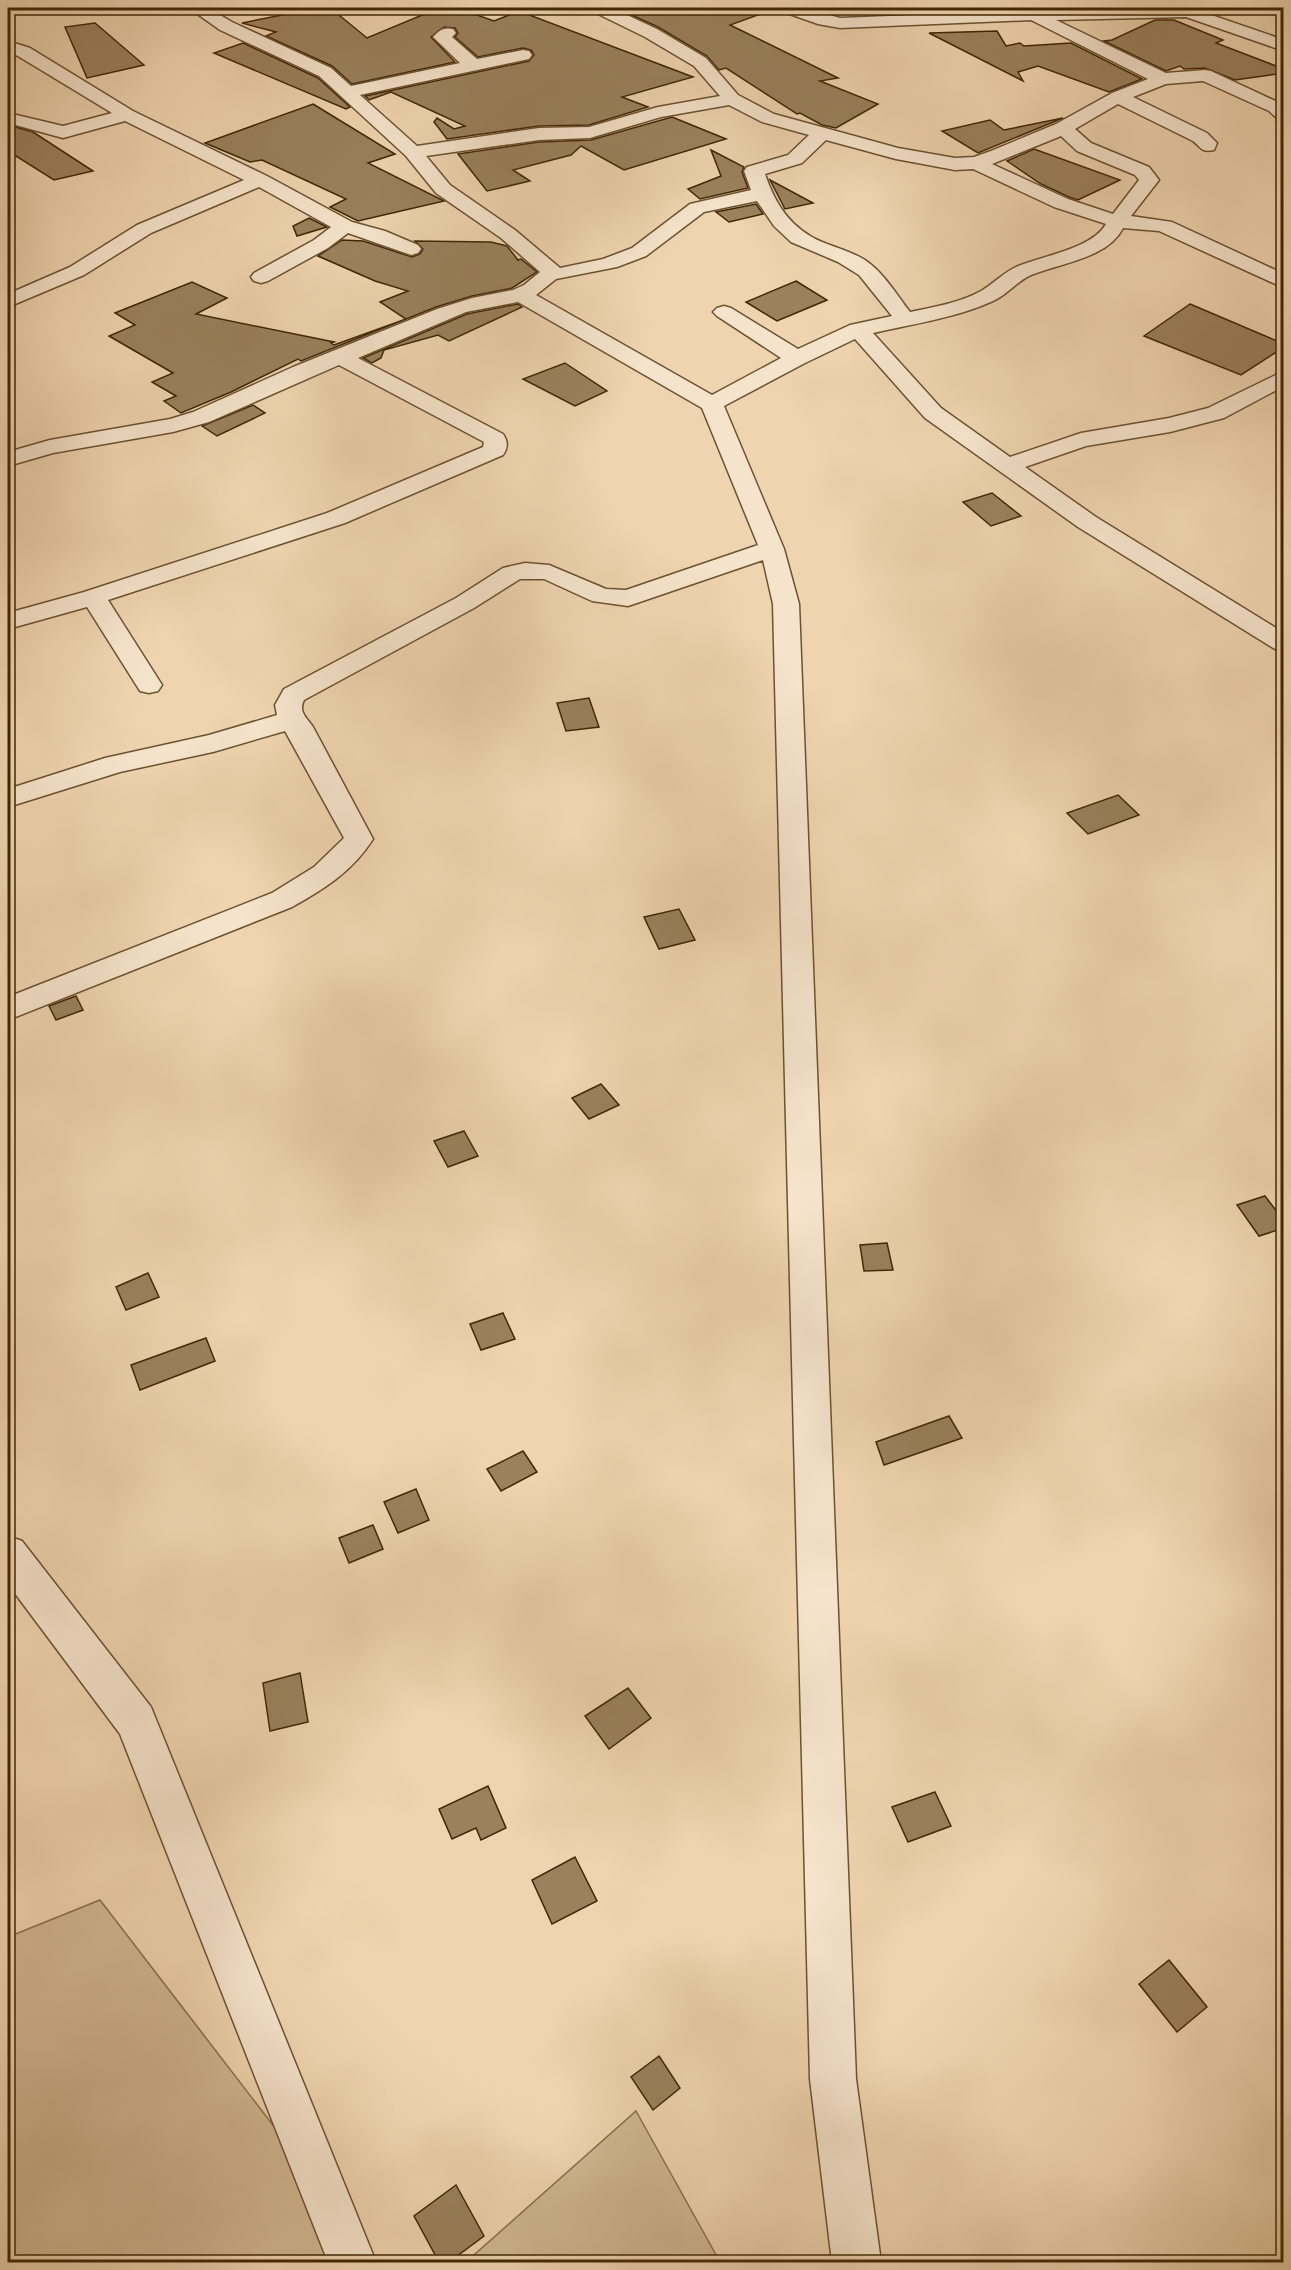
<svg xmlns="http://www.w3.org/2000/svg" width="1291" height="2270" font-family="'Libre Caslon Text',serif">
<rect width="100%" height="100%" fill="#efd4af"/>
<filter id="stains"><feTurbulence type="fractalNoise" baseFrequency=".00333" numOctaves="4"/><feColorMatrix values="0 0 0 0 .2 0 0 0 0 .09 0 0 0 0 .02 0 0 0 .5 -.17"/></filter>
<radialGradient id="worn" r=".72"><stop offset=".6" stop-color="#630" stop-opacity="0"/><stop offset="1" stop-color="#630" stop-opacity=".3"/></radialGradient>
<g fill="#d1b792" stroke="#886f4c" stroke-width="1.5">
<path d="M100,1900L378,2262H8V1937Z"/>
<path d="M636,2111L720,2262H466Z"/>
</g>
<g fill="#9b815d" stroke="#402705" stroke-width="1.5">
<path d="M317,8L323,13L334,11L367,38L439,8H457L494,21L519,11L693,77L622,97L648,107L589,125L539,126L447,139L434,122L437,118L454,129L465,126L391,92L369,100L365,96L529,61L534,55L531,50L523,48L478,57L455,37L458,33L455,28L444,27L431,37L455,62L352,84L332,66L266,36L276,32L242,23Z"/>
<path d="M616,8H768L769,11L730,25L838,78L820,81L878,104L836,128L822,125L800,113L797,114L726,68L719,70L707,56L658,27Z"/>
<path d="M1155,20H1174L1223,40L1216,43L1284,69V73L1235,80L1205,68L1184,69L1180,66L1166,71L1104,41L1112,40Z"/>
<path d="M95,23L144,65L87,78L65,27Z"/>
<path d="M997,31L1006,46L1020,43L1024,46L1071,43L1142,79L1109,92L1038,66L1018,72L1023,81L929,33Z"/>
<path d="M243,43L318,78L350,107L346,109L214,53Z"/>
<path d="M313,104L395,154L368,163L444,201L358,221L330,207L346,199L262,160L250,162L205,143Z"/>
<path d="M672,117L726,139L624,170L581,146L571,155L513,170L530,181L487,191L458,154L539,142L591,140Z"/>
<path d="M1063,118L978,153L942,131L990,120L1004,130Z"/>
<path d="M8,125L33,132L93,171L54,180L8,151Z"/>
<path d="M1034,149L1120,180L1078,200L1069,197L1041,184L1007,161Z"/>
<path d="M711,150L744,167L742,172L748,188L700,199L688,189L721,176Z"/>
<path d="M770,180L813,203L785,209Z"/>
<path d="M756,204L763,214L729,222L716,212Z"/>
<path d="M309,218L327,227L297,236L293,226Z"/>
<path d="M342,240L363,241L412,257L420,254L423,249L415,241L491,242L507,246L518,260L521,259L537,272L512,288L472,296L436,307L301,361L298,359L231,392L181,413L164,401L176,396L152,382L173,373L109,336L135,325L115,313L192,282L227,298L196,314L334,342L331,343L334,345L406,319L380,302L408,291L375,281L318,256Z"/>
<path d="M796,281L827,300L777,321L746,302Z"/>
<path d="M518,304L522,307L449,341L438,335L384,350L381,358L372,363L363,358L467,314Z"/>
<path d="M1190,304L1284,344V347L1241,375L1144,336Z"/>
<path d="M565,363L607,391L575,406L523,379Z"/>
<path d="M253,405L265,413L217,436L202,426Z"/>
<path d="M992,493L1021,516L991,526L963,502Z"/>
<path d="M589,698L599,727L566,731L557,703Z"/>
<path d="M1118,795L1139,815L1088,834L1067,813Z"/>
<path d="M679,909L695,940L659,949L644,917Z"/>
<path d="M76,996L83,1010L56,1020L49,1006Z"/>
<path d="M601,1084L619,1105L589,1119L572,1098Z"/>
<path d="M464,1131L478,1156L448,1167L434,1141Z"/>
<path d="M1265,1196L1284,1221V1228L1259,1236L1237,1205Z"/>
<path d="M887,1243L893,1270L864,1271L860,1245Z"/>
<path d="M148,1273L159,1297L126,1310L116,1287Z"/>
<path d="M503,1313L515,1339L481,1350L470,1324Z"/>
<path d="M206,1338L215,1361L140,1390L131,1365Z"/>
<path d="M949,1416L962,1438L884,1465L876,1442Z"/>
<path d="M523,1451L537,1472L501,1491L487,1469Z"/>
<path d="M416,1489L429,1520L398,1533L384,1502Z"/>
<path d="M373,1525L383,1549L349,1563L339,1538Z"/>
<path d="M300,1673L308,1722L270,1731L263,1683Z"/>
<path d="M628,1688L651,1718L609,1749L585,1716Z"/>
<path d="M488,1786L506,1828L481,1840L476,1828L452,1839L439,1809Z"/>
<path d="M935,1792L951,1826L908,1842L892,1807Z"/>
<path d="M575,1857L597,1901L552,1924L532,1880Z"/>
<path d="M1169,1960L1207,2007L1177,2032L1139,1984Z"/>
<path d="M659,2056L680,2088L653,2110L631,2077Z"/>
<path d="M456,2185L484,2236L449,2262H439L414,2216Z"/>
</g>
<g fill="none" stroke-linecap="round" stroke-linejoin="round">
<g stroke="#6c5230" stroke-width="3">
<g id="minor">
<path d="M189,8H208L232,22L331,68L351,86L460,63L433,37C439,30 444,27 453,29L456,33L452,37L477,59L523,50L529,51L532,55L529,59L360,95L417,146L539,128L589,127L658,107L720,96L694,66L645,37L594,12L592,8H612L657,29L706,58L738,95L774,114L898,148L955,158L974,157L991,151L1056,124L1112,93L1148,79L1031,20L840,28L818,24L784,12L782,8H805L840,18L1034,10L1191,8L1284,40V51L1186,17L1056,20L1166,73L1205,70L1211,71L1284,105V120L1278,119L1269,111L1203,81L1166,84L1133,97L1207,133L1217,143L1214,150C1201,153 1201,147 1193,141L1118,104L1075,129L1091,143L1149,167L1159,180L1131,216L1172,222L1284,274V288L1159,231L1123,228C1108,258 1061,263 1031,275C1017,281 1007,295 993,301C955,318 913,324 873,333L941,408L1010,457L1081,433L1169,418L1208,408L1284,371V386L1224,418L1170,432L1086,446L1025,467L1096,517L1284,633V652L1275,649L1078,527L925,418L855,339L805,363L724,406L784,549L799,604L856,2079L881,2262H832L810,2079L773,604L763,560L628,606L592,601L544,579H520L474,608L304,700C298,712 307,718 313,727L373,839C353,871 324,889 292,907L8,1020V997L272,893L314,867L344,838L285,731L213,752L120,772L8,807V789L105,758L209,735L277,715L275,705L284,689L456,598L503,568L525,563L549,565L606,589L626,590L758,545L702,408L518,302L466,312L358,358L503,434C508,441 508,448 503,455L345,523L108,600L162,685L158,691L149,693L140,691L87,607L8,629V613L84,592L327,513L483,447L484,442L339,365L209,422L173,432L53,453L8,466V452L50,440L170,419L193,412L293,367L437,309L472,298L513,290L524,285L540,272L501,238L436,193L406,156L319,76L220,30ZM729,105L762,122L809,135L788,155L747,167L744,171L751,190L690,204L632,248L603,259L560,268L515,230L450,185L426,156L539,140L590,138L661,117ZM1061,136L1077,151L1135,175L1139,180L1113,214L1068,199L992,164ZM826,140L896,159L955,170L973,169L1054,207L1106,224C1092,249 1041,256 1016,267C1003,273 993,284 981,291C959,303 934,307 910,312C896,294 884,273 865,260C852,252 837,248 822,242C791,229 775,204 765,174L802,163ZM757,201L774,226L791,242L838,262L859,275L892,316L850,325L798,349L731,308L724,306L717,308L713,312L717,316L781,358L712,395L536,295L556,279L617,267L646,256L704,212Z"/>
<path d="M8,41L30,48L133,111L267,176L352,222L385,231L418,245L421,249L418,253L411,255L348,233L328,248L268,281L261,283L254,281L251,277L254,273L314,240L331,227L259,187L151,233L84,275L8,307V294L70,267L137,225L244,180L125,121L63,138L8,123V113L63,126L112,113L18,56L8,52Z"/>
<path d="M8,1536L22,1541L151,1707L376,2262H328L120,1734L8,1584Z"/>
</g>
</g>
<use href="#minor" fill="#f5e3cb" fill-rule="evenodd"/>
</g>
<rect width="1291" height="2270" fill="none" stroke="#efd4af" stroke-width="30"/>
<rect x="9" y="9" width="1273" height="2252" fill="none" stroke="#402705" stroke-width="3"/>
<rect x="15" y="15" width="1261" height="2240" fill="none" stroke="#402705" stroke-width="1.5"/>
<rect width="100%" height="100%" filter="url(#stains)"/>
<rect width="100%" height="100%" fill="url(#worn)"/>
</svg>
